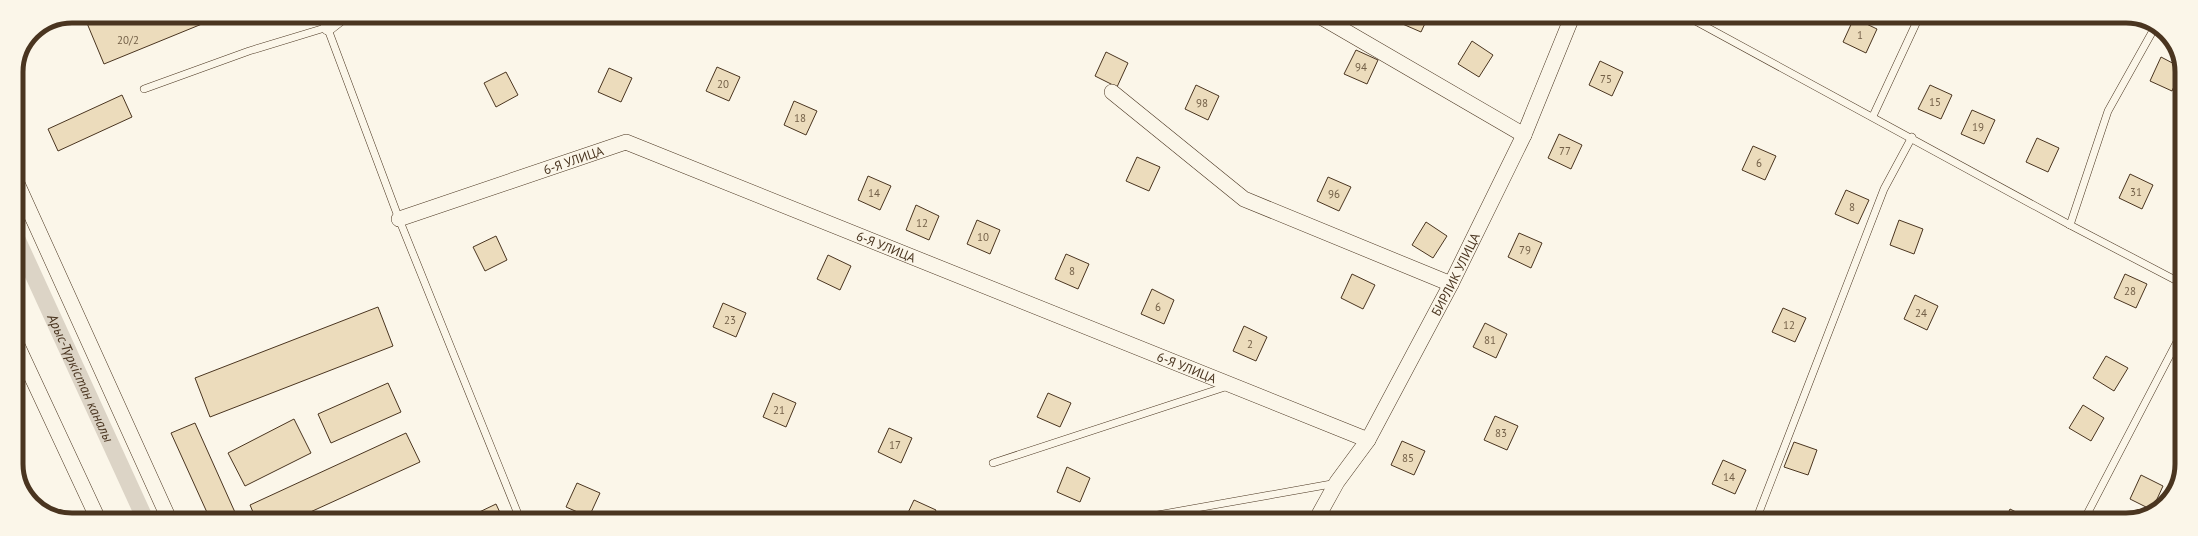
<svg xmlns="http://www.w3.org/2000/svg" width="2198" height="536" font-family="'PT Sans',sans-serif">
<rect width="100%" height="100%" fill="#fbf6e9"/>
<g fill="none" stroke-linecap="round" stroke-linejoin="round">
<path stroke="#dcd4c6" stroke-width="17" id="s1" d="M16,237L145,519"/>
</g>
<g fill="#ecdcbc" stroke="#4a3520">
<path d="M84,16H219V17L104,64Z"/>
<path d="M1401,17H1428L1421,32L1398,22Z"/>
<path d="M1854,18L1877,29L1866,53L1843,42Z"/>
<path d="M1472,41L1493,55L1479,77L1458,64Z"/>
<path d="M1356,50L1378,60L1367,84L1344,74Z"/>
<path d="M1106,52L1128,63L1117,87L1095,76Z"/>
<path d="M2161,57L2182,68L2172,91L2150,81Z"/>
<path d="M1600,61L1623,72L1612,96L1589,85Z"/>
<path d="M717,67L740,77L729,101L706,91Z"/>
<path d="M609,68L632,78L621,102L598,92Z"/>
<path d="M506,72L518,95L496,107L484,83Z"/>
<path d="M1196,85L1219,96L1208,120L1185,109Z"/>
<path d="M1930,85L1952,95L1941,119L1918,109Z"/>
<path d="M122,95L132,117L58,151L48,129Z"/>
<path d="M794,101L817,111L806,135L784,125Z"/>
<path d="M1972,110L1995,120L1984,144L1961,134Z"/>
<path d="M1559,134L1582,145L1571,169L1548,158Z"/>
<path d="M2037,138L2059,148L2048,172L2026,162Z"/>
<path d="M1753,146L1776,156L1765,180L1742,170Z"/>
<path d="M1137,157L1160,167L1149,191L1126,181Z"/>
<path d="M2130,174L2153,185L2142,209L2119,198Z"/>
<path d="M868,176L891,186L880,210L858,200Z"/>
<path d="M1328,177L1351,187L1339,211L1317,201Z"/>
<path d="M1846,190L1869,200L1858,224L1835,214Z"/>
<path d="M916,205L939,216L929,240L906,230Z"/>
<path d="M977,220L1000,230L990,254L967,244Z"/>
<path d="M1899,220L1923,229L1914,254L1890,245Z"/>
<path d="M1426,222L1447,236L1433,258L1412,245Z"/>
<path d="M1519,233L1542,243L1531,268L1508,257Z"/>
<path d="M496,236L507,260L485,271L473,247Z"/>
<path d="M1066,254L1089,264L1078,289L1055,279Z"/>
<path d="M828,255L851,266L840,290L817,279Z"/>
<path d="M1352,274L1375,285L1363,309L1341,298Z"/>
<path d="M2125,274L2147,284L2136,308L2114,298Z"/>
<path d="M1152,289L1174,300L1164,324L1141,314Z"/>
<path d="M1915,295L1938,306L1927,330L1904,319Z"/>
<path d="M723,303L746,313L736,337L713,327Z"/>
<path d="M378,307L393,346L210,417L195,378Z"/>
<path d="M1783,308L1806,318L1795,342L1772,332Z"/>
<path d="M1485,323L1507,334L1496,358L1473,347Z"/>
<path d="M1244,326L1267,337L1256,361L1233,351Z"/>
<path d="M2106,356L2128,368L2114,391L2093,378Z"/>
<path d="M388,383L401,412L331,443L318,414Z"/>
<path d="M773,393L796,403L786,427L763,417Z"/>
<path d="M1048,393L1071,403L1060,427L1037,417Z"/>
<path d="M2083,405L2104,418L2091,441L2069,428Z"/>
<path d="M1495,416L1518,426L1507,450L1484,440Z"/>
<path d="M294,419L311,453L245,486L228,453Z"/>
<path d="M195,423L238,519H210L171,433Z"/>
<path d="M889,428L912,438L901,463L878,452Z"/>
<path d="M406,433L420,462L295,519H256L250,505Z"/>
<path d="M1402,441L1425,451L1414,475L1391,465Z"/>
<path d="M1794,442L1817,450L1808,475L1784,467Z"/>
<path d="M1723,460L1746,470L1735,494L1712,484Z"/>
<path d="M1067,467L1090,478L1080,502L1057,492Z"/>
<path d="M2141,475L2163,486L2152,510L2130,499Z"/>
<path d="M577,483L600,493L589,517L566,507Z"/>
<path d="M914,500L936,510L932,519H905Z"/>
<path d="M496,504L503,519H472L471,516Z"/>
<path d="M2010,509L2032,520H2005Z"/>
</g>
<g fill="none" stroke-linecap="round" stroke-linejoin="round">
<g stroke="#4a3520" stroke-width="8">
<g id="service">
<path d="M323,16L399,219L520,519"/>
<path d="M1688,17L2070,225L2181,283"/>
<path d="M144,89L249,51L328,27"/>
<path d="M1873,116L1919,17"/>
<path d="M2070,225L2108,111L2155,27"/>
<path d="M993,463L1228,386"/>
<path d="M1135,519L1337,483"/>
<path d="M1756,520L1884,189L1912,137"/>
<path d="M2084,520L2181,334"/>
</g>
</g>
<g stroke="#4a3520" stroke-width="16">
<g id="minor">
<path d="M1321,17L1524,135"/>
<path d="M328,27L342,16"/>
<path d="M1112,92L1244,199L1451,284"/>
<path d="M16,181L169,519"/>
<path id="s2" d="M399,219L626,142L1368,440"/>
<path d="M16,343L98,519"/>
<path id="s3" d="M1316,520L1337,482L1368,440L1451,284L1524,135L1572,17"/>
</g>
</g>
<use href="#service" stroke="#fbf6e9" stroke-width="7"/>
<use href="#minor" stroke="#fbf6e9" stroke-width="15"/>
</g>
<g text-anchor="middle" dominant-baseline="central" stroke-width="3" stroke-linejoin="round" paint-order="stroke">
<g font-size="11" fill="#725f47">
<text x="1860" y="35">1</text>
<text x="128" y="40">20/2</text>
<text x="1361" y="67">94</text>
<text x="1606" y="79">75</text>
<text x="723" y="84">20</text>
<text x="1935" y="102">15</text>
<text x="1202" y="103">98</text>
<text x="800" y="118">18</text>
<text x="1978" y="127">19</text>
<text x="1565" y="151">77</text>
<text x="1759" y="163">6</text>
<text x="2136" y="192">31</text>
<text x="874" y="193">14</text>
<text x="1334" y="194">96</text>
<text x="1852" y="207">8</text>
<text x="922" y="223">12</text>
<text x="983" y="237">10</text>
<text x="1525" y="250">79</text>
<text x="1072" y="271">8</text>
<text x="2130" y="291">28</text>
<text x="1158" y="307">6</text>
<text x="1921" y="313">24</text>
<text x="730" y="320">23</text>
<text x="1789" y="325">12</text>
<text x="1490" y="340">81</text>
<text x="1250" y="344">2</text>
<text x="779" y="410">21</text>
<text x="1501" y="433">83</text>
<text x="895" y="445">17</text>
<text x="1408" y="458">85</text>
<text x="1729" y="477">14</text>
</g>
<g font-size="13" fill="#4a3520" stroke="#fbf6e9">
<text stroke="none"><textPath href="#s2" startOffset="184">6-Я УЛИЦА</textPath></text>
<text stroke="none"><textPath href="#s2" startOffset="520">6-Я УЛИЦА</textPath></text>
<text stroke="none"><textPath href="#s3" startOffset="283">БИРЛИК УЛИЦА</textPath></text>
<text stroke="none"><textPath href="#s2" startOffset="844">6-Я УЛИЦА</textPath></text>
</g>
<g font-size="14" font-style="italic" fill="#4a3520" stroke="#fbf6e9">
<text stroke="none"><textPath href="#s1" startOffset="155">Арыс-Түркістан каналы</textPath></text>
</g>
</g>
<path d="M0 0H2198V536H0ZM72 23H2126A49 49 0 0 1 2175 72V464A49 49 0 0 1 2126 513H72A49 49 0 0 1 23 464V72A49 49 0 0 1 72 23Z" fill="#fbf6e9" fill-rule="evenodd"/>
<path fill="none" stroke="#4a3520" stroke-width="5" d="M72 23H2126A49 49 0 0 1 2175 72V464A49 49 0 0 1 2126 513H72A49 49 0 0 1 23 464V72A49 49 0 0 1 72 23Z"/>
</svg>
